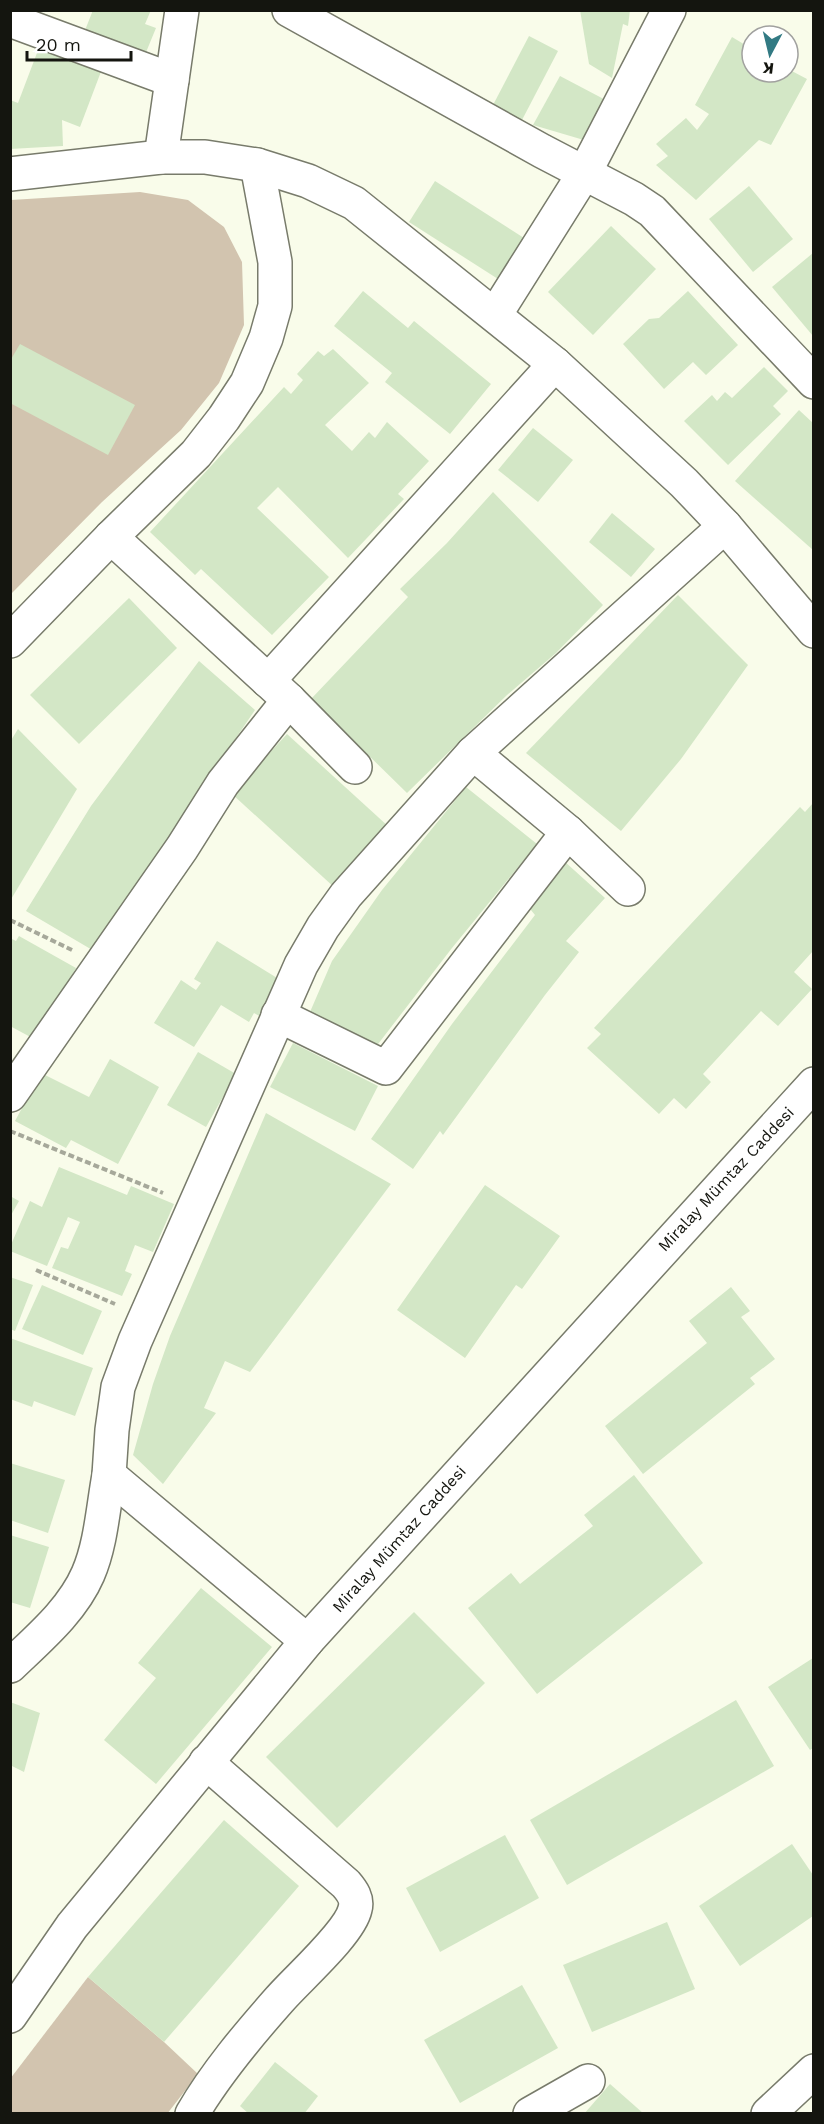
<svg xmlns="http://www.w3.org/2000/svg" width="824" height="2124" font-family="'Work Sans',sans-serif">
<rect width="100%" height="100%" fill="#f9fcea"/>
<g fill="#d2c4af">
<path d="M140,192L188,200L224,227L242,262L244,325L219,383L181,430L102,502L11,594V200Z"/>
<path d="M88,1977L164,2042L198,2074L167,2114L11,2113L10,2079Z"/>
</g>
<g fill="#d3e7c6">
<path d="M93,10H151L145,24L156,28L142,62L82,38Z"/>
<path d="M580,10H630L628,26L623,24L612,78L589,64Z"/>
<path d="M529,36L558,51L522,120L493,105Z"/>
<path d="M732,37L752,49V72H788V69L807,79L771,145L759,140L696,200L656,165L668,156L656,144L686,118L697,130L709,114L695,105Z"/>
<path d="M40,45L102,69L80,127L62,120L63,146L10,149V100L18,103Z"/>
<path d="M560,76L617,106L594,143L533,125Z"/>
<path d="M435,181L524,238L498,279L409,222Z"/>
<path d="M749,186L793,239L753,272L709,219Z"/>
<path d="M611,226L656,269L593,335L548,292Z"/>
<path d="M813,253V336L772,287Z"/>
<path d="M363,291L408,328L414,321L491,384L450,434L385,382L392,373L334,326Z"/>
<path d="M688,291L738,345L706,375L693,362L664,389L623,344L649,319L659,318Z"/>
<path d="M20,344L135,405L108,455L10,403V361Z"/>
<path d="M333,349L369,383L325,425L352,451L369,432L375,438L387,422L429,461L398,494L404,499L348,558L278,487L257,508L329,577L272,635L201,569L195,575L150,532L284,387L291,394L303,380L297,374L318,351L324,356Z"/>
<path d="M764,367L788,391L773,406L781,414L728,465L684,421L712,395L717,401L725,392L732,398Z"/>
<path d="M799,410L813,423V550L735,481Z"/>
<path d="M533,428L573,460L538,502L498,470Z"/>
<path d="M493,492L603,605L556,653L507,695L407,793L311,699L408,597L400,589L447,543Z"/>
<path d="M612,513L655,549L631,577L589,542Z"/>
<path d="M678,595L748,665L681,759L621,831L526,753Z"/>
<path d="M129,598L177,648L79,744L30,695Z"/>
<path d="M199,661L255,710L150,864L94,951L26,911L91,806Z"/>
<path d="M18,729L77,789L10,901V742Z"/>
<path d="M287,734L389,827L335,888L232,794Z"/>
<path d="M466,787L537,844L452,948L375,1048L310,1012L332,961L382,890Z"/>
<path d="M813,803V951L794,972L812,989L778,1026L761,1011L703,1074L711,1082L686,1109L674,1098L659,1114L587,1048L601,1034L594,1028L800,807L805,812Z"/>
<path d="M564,861L605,898L566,941L579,952L545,995L443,1135L440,1131L413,1169L371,1139L452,1024L535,915L526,904Z"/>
<path d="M19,936L76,968L36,1040L10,1026V938L16,941Z"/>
<path d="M217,941L282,981L261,1017L254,1013L249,1022L221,1005L194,1047L154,1023L181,980L196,990L201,983L194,979Z"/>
<path d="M293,1043L378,1086L355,1131L270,1087Z"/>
<path d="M198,1052L236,1074L206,1127L167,1105Z"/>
<path d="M110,1059L159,1087L118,1164L71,1140L66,1148L15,1121L41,1073L89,1097Z"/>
<path d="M266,1113L391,1184L250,1372L225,1361L204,1408L216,1413L163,1484L133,1455L153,1384L170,1336Z"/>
<path d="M59,1167L127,1195L131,1186L174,1204L153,1252L135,1245L125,1271L132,1274L122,1296L52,1268L61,1247L68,1249L80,1222L68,1217L47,1266L10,1251V1247L30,1201L42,1207Z"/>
<path d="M485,1185L560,1236L522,1289L516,1285L465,1358L397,1310Z"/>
<path d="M10,1196L19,1201L10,1217Z"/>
<path d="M10,1277L33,1285L15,1331L10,1329Z"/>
<path d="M42,1285L102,1311L83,1355L22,1329Z"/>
<path d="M731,1287L750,1311L741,1317L775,1359L750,1378L755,1384L643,1474L605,1426L707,1343L689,1321Z"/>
<path d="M10,1338L93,1368L75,1416L34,1401L32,1407L10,1399Z"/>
<path d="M10,1463L65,1480L48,1533L10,1520Z"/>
<path d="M634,1475L703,1563L537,1694L468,1608L511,1573L520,1584L593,1526L584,1515Z"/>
<path d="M10,1535L49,1547L30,1608L10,1602Z"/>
<path d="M201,1588L272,1647L156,1784L104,1740L156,1678L138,1663Z"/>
<path d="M414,1612L485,1683L337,1828L266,1757Z"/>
<path d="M813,1658V1748L810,1750L768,1687Z"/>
<path d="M736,1700L774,1766L567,1885L530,1820Z"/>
<path d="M10,1702L40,1713L24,1772L10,1765Z"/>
<path d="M224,1820L299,1886L164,2042L88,1977Z"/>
<path d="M505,1835L539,1898L440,1952L406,1888Z"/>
<path d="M792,1844L813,1875V1916L740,1966L699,1906Z"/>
<path d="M667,1922L695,1989L592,2032L563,1965Z"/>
<path d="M522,1985L558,2048L460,2103L424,2040Z"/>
<path d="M275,2062L318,2096L304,2114H249L240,2106Z"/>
<path d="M610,2084L644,2114H584Z"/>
</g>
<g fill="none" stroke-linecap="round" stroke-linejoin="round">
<g stroke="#787b6b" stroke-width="36">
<g id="street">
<path d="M289,10L542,151L634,199L652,211L814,382"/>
<path d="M10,20L172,80"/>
<path d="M161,157L182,10"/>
<path d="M495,315L585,172L669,10"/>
<path d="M111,537L289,700L355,767"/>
<path d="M268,681L555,364"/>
<path d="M473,753L568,832L628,889"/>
<path d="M278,1015L386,1068L568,832"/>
<path d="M10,1095L182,848L223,783L289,700"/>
<path d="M307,1641L109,1475L112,1430L118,1387L135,1341L301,965L323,927L346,895L473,753L725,526"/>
<path d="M10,1666C38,1639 72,1611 88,1574C101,1544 103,1508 109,1475"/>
<path d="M192,2114C216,2073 248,2035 279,2000C297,1979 350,1933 355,1909C358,1899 352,1891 346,1884L206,1762"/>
<path d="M530,2114L588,2081"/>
<path d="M768,2114L814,2071"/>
</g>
</g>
<g stroke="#787b6b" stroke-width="36">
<g id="secondary">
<path d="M10,174L161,157H205L257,165L308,181L354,203L555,364L684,483L725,526L814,631"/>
<path d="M10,641L111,537L196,454L224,418L247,383L266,338L275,306V262L257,165"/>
<path d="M10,2016L72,1926L307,1641L814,1084"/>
</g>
</g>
<g stroke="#a6a89a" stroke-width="4" stroke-dasharray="6 3" stroke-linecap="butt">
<path d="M10,920L72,950"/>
<path d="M10,1131L163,1193"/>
<path d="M36,1270L115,1304"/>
</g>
<use href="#street" stroke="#fff" stroke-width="33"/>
<use href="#secondary" stroke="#fff" stroke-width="33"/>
</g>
<g text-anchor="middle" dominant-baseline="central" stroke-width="4.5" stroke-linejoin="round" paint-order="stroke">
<g font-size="16" fill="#14150f" stroke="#fff">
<text transform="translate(726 1179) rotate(-47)">Miralay Mümtaz Caddesi</text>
<text transform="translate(399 1539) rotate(-48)">Miralay Mümtaz Caddesi</text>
</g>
</g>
<rect width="824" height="2124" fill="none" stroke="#14150f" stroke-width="24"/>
<g transform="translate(770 54) rotate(187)"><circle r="28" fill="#ffffff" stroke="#a1a19f" stroke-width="1.5"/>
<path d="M0-4.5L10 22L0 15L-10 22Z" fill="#327a83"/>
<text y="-9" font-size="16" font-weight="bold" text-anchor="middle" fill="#14150f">K</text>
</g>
<path d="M27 51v9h104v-9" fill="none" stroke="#14150f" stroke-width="3"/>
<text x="36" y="51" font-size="18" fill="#14150f" stroke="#ffffff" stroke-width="4.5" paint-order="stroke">20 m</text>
</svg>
